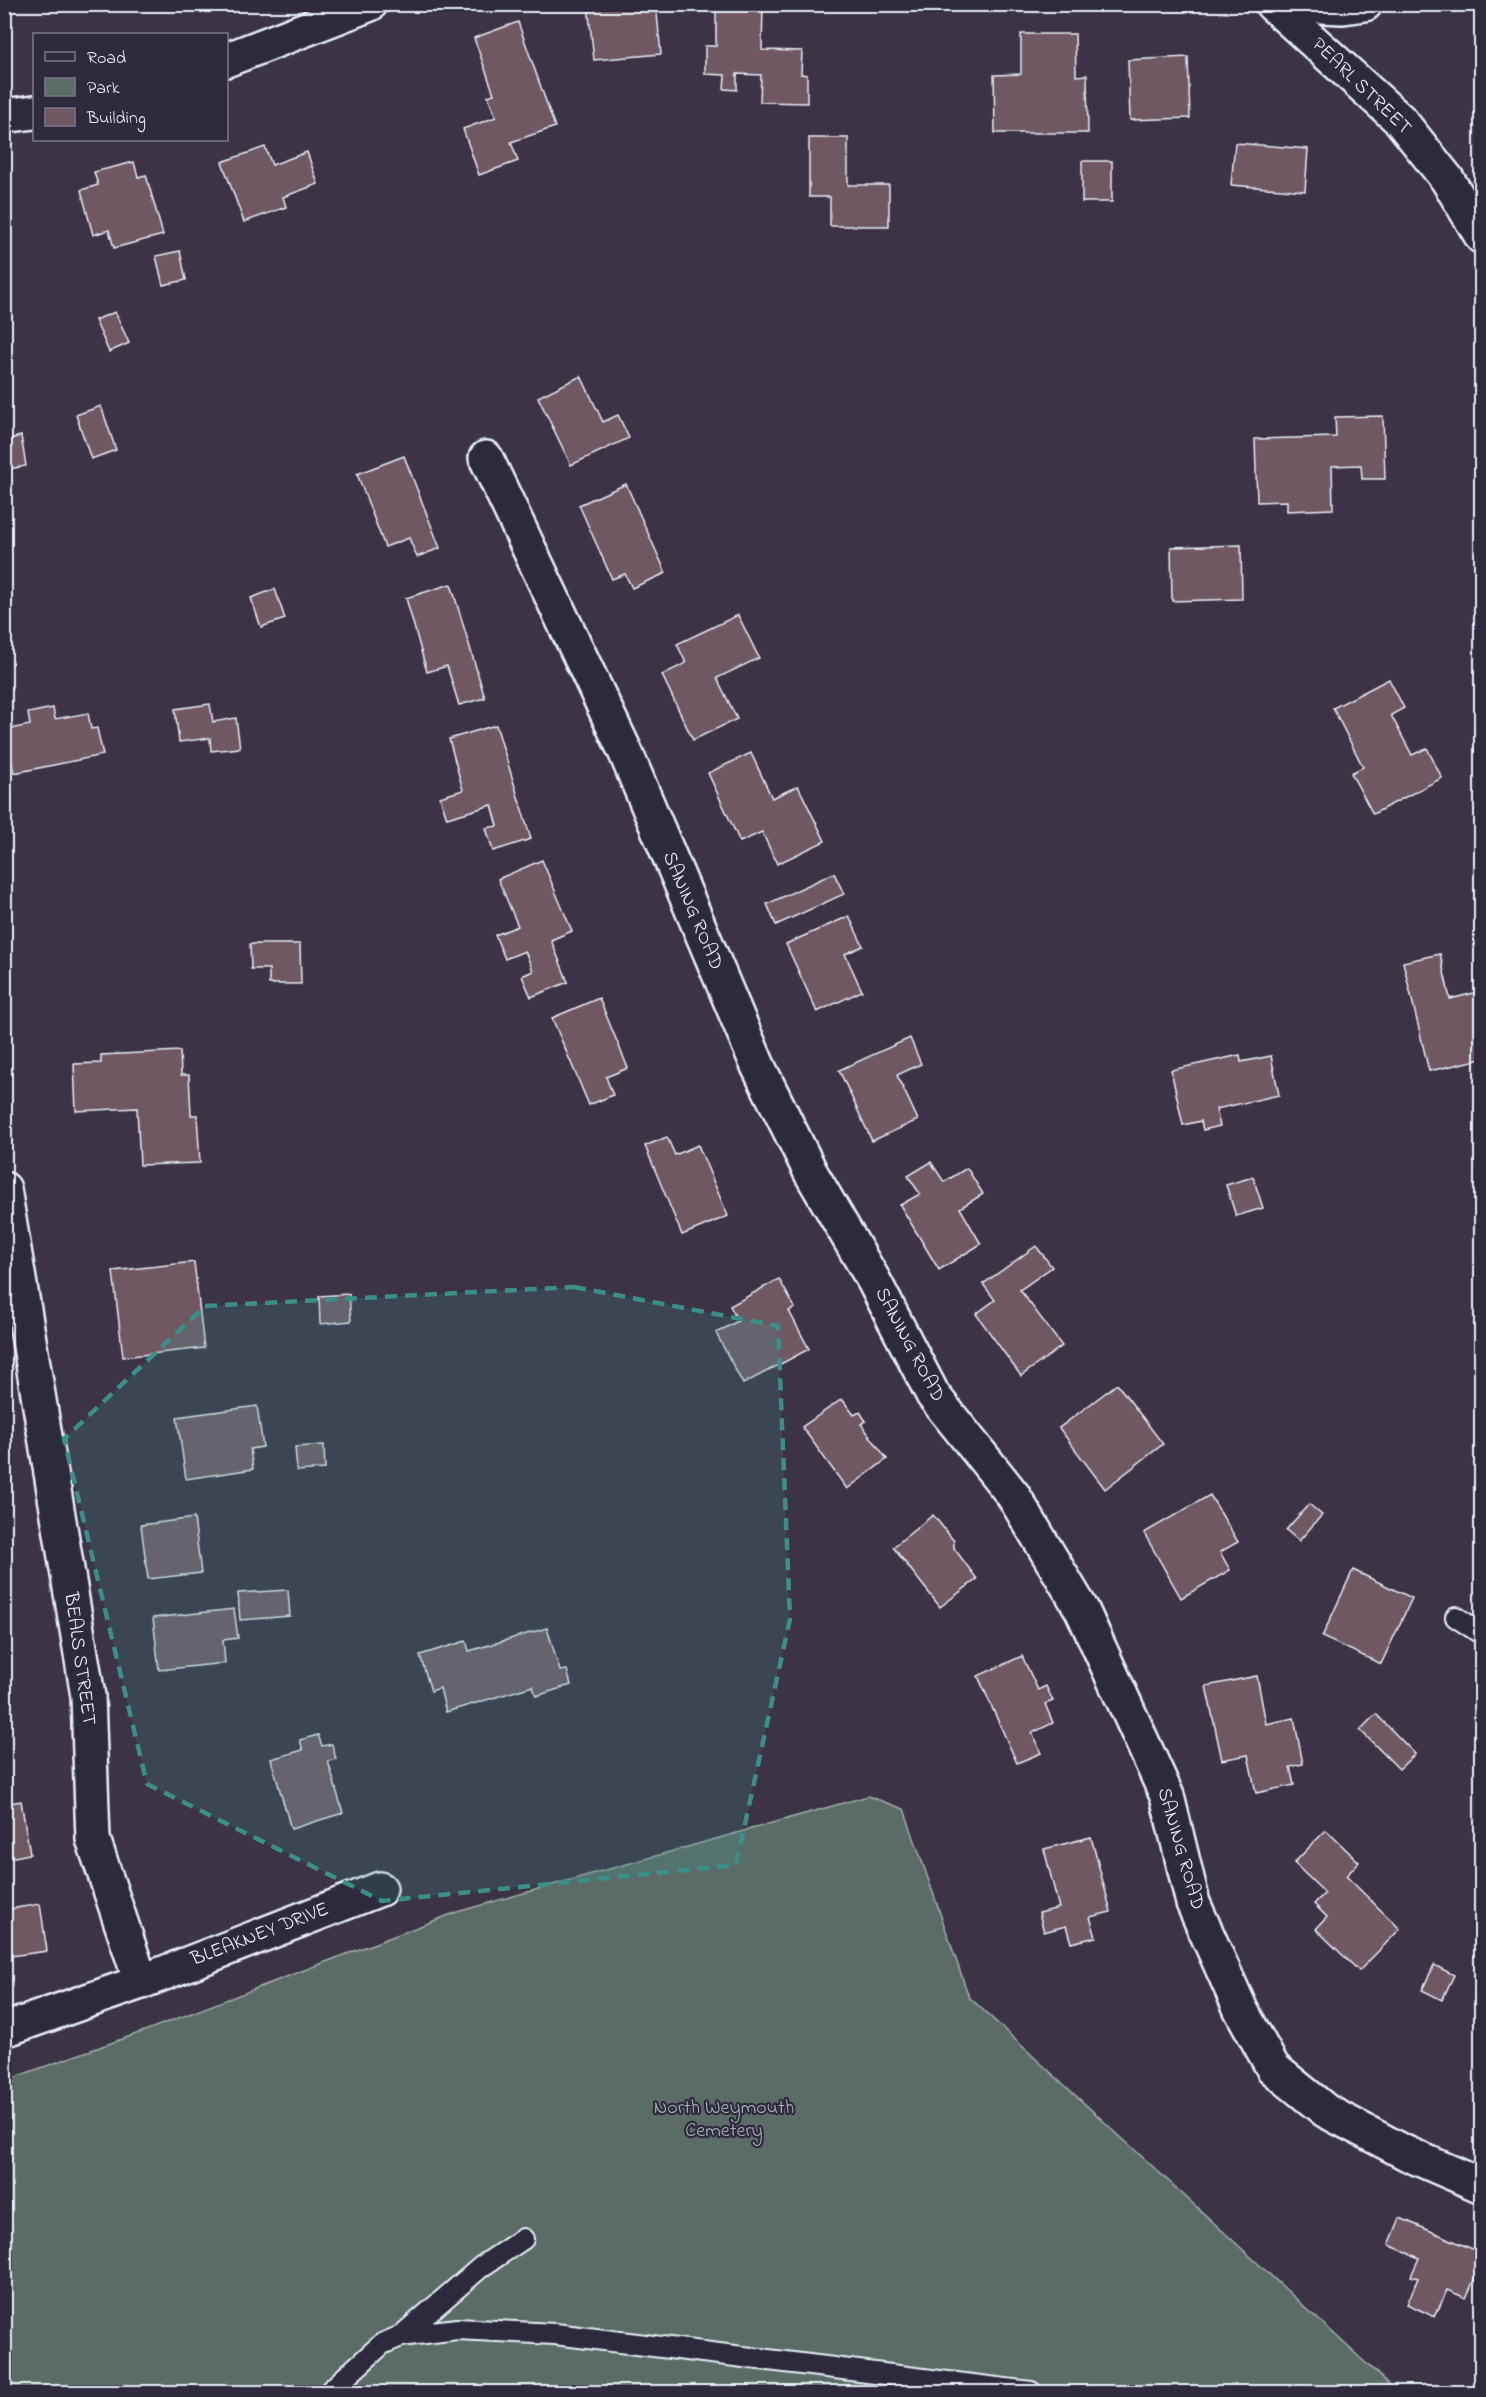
<svg xmlns="http://www.w3.org/2000/svg" width="1486" height="2397" font-family="'Indie Flower',sans-serif">
<rect width="100%" height="100%" fill="#3c3345"/>
<filter id="ink" filterUnits="userSpaceOnUse"><feTurbulence type="fractalNoise" baseFrequency=".0167" numOctaves="2"/><feDisplacementMap in="SourceGraphic" scale="12" xChannelSelector="R" yChannelSelector="G"/><feConvolveMatrix kernelMatrix="1 2 1 2 8 2 1 2 1" color-interpolation-filters="sRGB"/></filter>
<g filter="url(#ink)">
<path fill="#5a6c65" stroke="#a1aeae" stroke-width="1.5" d="M868,1796L904,1809L969,1997L1397,2392H5L4,2081L139,2033L457,1912Z"/>
<g fill="#705863" stroke="#e8f1f8" stroke-width="1.5">
<path d="M606,4H656L661,54L594,60L588,6Z"/>
<path d="M716,4H763L762,50L802,51L801,74L807,75V103L760,102L761,75L737,74V90L724,89L725,75L705,74V46H716Z"/>
<path d="M518,22L555,127L511,142L518,161L479,175L463,129L496,117L488,96L494,94L474,38Z"/>
<path d="M1021,34H1075L1076,76L1087,75L1088,133H995L994,75L1021,74Z"/>
<path d="M1188,57L1190,118L1130,120L1128,60Z"/>
<path d="M809,138H848V185H889V226H830V197H809Z"/>
<path d="M1235,143L1308,149L1305,191L1231,185Z"/>
<path d="M265,147L272,165L307,152L318,184L283,197L286,207L244,222L222,162Z"/>
<rect x="1082" y="161" width="30" height="41"/>
<path d="M134,162L138,177L146,175L163,235L114,248L109,230L93,235L81,190L98,185L94,172Z"/>
<path d="M180,251L186,280L163,285L156,256Z"/>
<path d="M115,312L129,343L109,352L95,320Z"/>
<path d="M581,376L603,422L618,415L629,438L571,465L538,397Z"/>
<path d="M101,406L116,450L91,459L76,415Z"/>
<path d="M4,413L9,439L21,436L26,466L4,470Z"/>
<path d="M1383,416L1385,479H1362L1361,465L1332,466L1333,509L1287,511V501L1257,502L1255,439L1336,437L1335,417Z"/>
<path d="M404,456L440,548L417,557L409,538L385,547L357,474Z"/>
<path d="M626,484L666,573L632,588L625,574L612,579L579,505Z"/>
<path d="M1241,545L1242,599L1172,601L1171,547Z"/>
<path d="M451,584L485,698L459,705L447,666L427,672L406,598Z"/>
<path d="M275,589L285,619L261,627L251,598Z"/>
<path d="M738,615L759,658L717,678L737,719L693,740L662,675L686,663L677,644Z"/>
<path d="M1389,679L1404,708L1391,715L1412,755L1427,748L1442,778L1373,814L1351,773L1363,767L1333,708Z"/>
<path d="M210,704L213,722L236,718L240,748L211,751L210,738L179,742L175,709Z"/>
<path d="M53,708L55,719L88,713L91,729L97,728L103,755L14,773L5,730L30,725L28,713Z"/>
<path d="M496,725L531,839L493,851L486,828L498,826L492,805L447,818L440,797L463,790L449,739Z"/>
<path d="M751,753L772,798L798,786L825,841L777,864L762,832L740,842L708,773Z"/>
<path d="M542,860L572,931L551,940L568,982L531,997L522,976L533,971L525,951L505,959L495,935L518,926L498,879Z"/>
<path d="M834,873L844,894L776,925L767,904Z"/>
<path d="M849,916L863,946L845,954L862,991L817,1012L786,944Z"/>
<path d="M250,944H300L301,984H269V969H251Z"/>
<path d="M1440,954L1450,999L1482,991V1059L1429,1071L1403,962Z"/>
<path d="M599,998L628,1068L606,1077L613,1095L589,1105L552,1018Z"/>
<path d="M910,1038L921,1064L897,1075L918,1120L872,1141L839,1070Z"/>
<path d="M180,1051L181,1075H189L191,1115H197L200,1163L140,1165L137,1108L76,1111L74,1064L101,1063V1055Z"/>
<path d="M1240,1055L1241,1062L1271,1056L1279,1095L1216,1109L1220,1126L1203,1130L1201,1121L1183,1125L1171,1070Z"/>
<path d="M667,1137L675,1155L698,1145L728,1216L682,1235L645,1146Z"/>
<path d="M931,1162L944,1182L967,1168L983,1194L960,1208L981,1244L939,1270L900,1205L920,1194L908,1176Z"/>
<path d="M1253,1177L1263,1208L1236,1216L1226,1185Z"/>
<path d="M1036,1246L1052,1267L1020,1290L1062,1346L1021,1376L976,1314L995,1300L983,1284Z"/>
<path d="M194,1262L204,1348L123,1357L113,1271Z"/>
<path d="M779,1279L795,1308L789,1311L809,1349L743,1384L716,1333L738,1321L730,1306Z"/>
<path d="M349,1294L351,1321L320,1324L319,1296Z"/>
<path d="M1117,1384L1163,1444L1105,1489L1059,1428Z"/>
<path d="M842,1399L854,1415L860,1412L866,1421L861,1424L887,1459L847,1489L802,1427Z"/>
<path d="M257,1406L263,1447L250,1449L253,1469L186,1479L177,1417Z"/>
<path d="M324,1445L325,1469L297,1471L295,1447Z"/>
<path d="M1210,1495L1238,1542L1220,1552L1230,1570L1181,1598L1144,1533Z"/>
<path d="M1309,1504L1322,1515L1299,1541L1286,1530Z"/>
<path d="M933,1515L954,1541V1548L977,1579L940,1607L893,1547Z"/>
<path d="M194,1518L201,1573L148,1579L141,1525Z"/>
<path d="M1353,1570L1412,1598L1381,1664L1322,1637Z"/>
<path d="M288,1590L290,1616L240,1620L238,1593Z"/>
<path d="M234,1609L238,1638L223,1640L225,1663L159,1670L153,1618Z"/>
<path d="M547,1628L560,1671L567,1670L571,1685L536,1696L533,1686L446,1712L440,1688L431,1691L420,1655L466,1641L469,1651Z"/>
<path d="M1022,1656L1038,1690L1046,1686L1053,1701L1045,1704L1053,1723L1032,1733L1041,1753L1017,1763L978,1676Z"/>
<path d="M1257,1676L1266,1724L1294,1718L1303,1764L1290,1767L1294,1785L1256,1793L1248,1755L1222,1760L1206,1686Z"/>
<path d="M1376,1714L1415,1754L1399,1769L1360,1730Z"/>
<path d="M318,1735L322,1746L332,1744L336,1759L328,1761L343,1813L291,1829L271,1759L303,1750L300,1740Z"/>
<path d="M21,1801L30,1854L4,1859V1804Z"/>
<path d="M1326,1830L1359,1862L1346,1876L1400,1929L1359,1971L1316,1929L1327,1917L1314,1904L1325,1893L1294,1863Z"/>
<path d="M1091,1837L1111,1912L1090,1917L1096,1937L1071,1943L1066,1926L1044,1932L1039,1913L1059,1908L1044,1849Z"/>
<path d="M40,1904L47,1951L4,1957V1910Z"/>
<path d="M1434,1965L1454,1975L1442,2000L1422,1990Z"/>
<path d="M1400,2218L1482,2253V2262L1466,2298L1447,2290L1435,2317L1407,2304L1418,2278L1411,2276L1419,2258L1389,2245Z"/>
</g>
<g fill="none" stroke-linecap="round" stroke-linejoin="round">
<g stroke="#e8f1f8" stroke-width="24">
<g id="service">
<path d="M1456,1617L1482,1634"/>
<path d="M401,2336L481,2267L523,2239"/>
<path d="M329,2392L382,2344L401,2336L457,2329L555,2334L1031,2392"/>
</g>
</g>
<g stroke="#e8f1f8" stroke-width="38">
<g id="minor">
<path d="M1272,4L1400,120L1447,179L1482,237"/>
<path d="M1278,4L1343,7L1365,4"/>
<path d="M226,60L370,4"/>
<path d="M4,116L34,112"/>
<path d="M486,458L625,751L758,1066L811,1173L874,1281L933,1395L1013,1495L1082,1610L1167,1796L1193,1903L1241,2010L1273,2068L1326,2111L1406,2153L1482,2186"/>
<path d="M4,1189L88,1696L93,1839L141,1982"/>
<path d="M4,2030L141,1982L380,1889"/>
</g>
</g>
<use href="#service" stroke="#2f2a3d" stroke-width="20"/>
<use href="#minor" stroke="#2f2a3d" stroke-width="33"/>
</g>
</g>
<path fill="#3a8f8a" fill-opacity="0.2" stroke="#3a8f8a" stroke-width="4.5" stroke-dasharray="12 8" stroke-linejoin="round" d="M574,1287L778,1326L790,1619L736,1865L382,1901L147,1784L64,1439L205,1306Z"/>
<g text-anchor="middle" dominant-baseline="central" stroke-width="4.5" stroke-linejoin="round" paint-order="stroke">
<g font-size="20" fill="#e8f1f8" stroke="#2f2a3d">
<text transform="translate(1361 87) rotate(44)">PEARL STREET</text>
<text transform="translate(692 911) rotate(67)">SANING ROAD</text>
<text transform="translate(909 1345) rotate(62)">SANING ROAD</text>
<text transform="translate(79 1659) rotate(82)">BEALS STREET</text>
<text transform="translate(1180 1849) rotate(74)">SANING ROAD</text>
<text transform="translate(260 1935) rotate(-21)">BLEAKNEY DRIVE</text>
</g>
<g font-size="20" fill="#a8b5b6" stroke="#2f2a3d">
<text x="724" y="2108">North Weymouth<tspan x="724" dy="23">Cemetery</tspan></text>
</g>
</g>
<rect width="1486" height="2397" fill="none" stroke="#2f2a3d" stroke-width="24"/>
<rect x="12" y="12" width="1462" height="2373" fill="none" stroke="#e8f1f8" stroke-width="2" filter="url(#ink)"/>
<rect x="33" y="33" width="195" height="108" fill="#2f2a3d" stroke="#797a88" stroke-width="1.5"/>
<rect x="45" y="52" width="30" height="9" fill="#2f2a3d" stroke="#797a88" stroke-width="1.5"/>
<text x="87" y="63" font-size="18" fill="#e8f1f8">Road</text>
<rect x="45" y="78" width="30" height="18" fill="#5a6c65" stroke="#797a88" stroke-width="1.5"/>
<text x="87" y="93" font-size="18" fill="#e8f1f8">Park</text>
<rect x="45" y="108" width="30" height="18" fill="#705863" stroke="#797a88" stroke-width="1.5"/>
<text x="87" y="123" font-size="18" fill="#e8f1f8">Building</text>
</svg>
